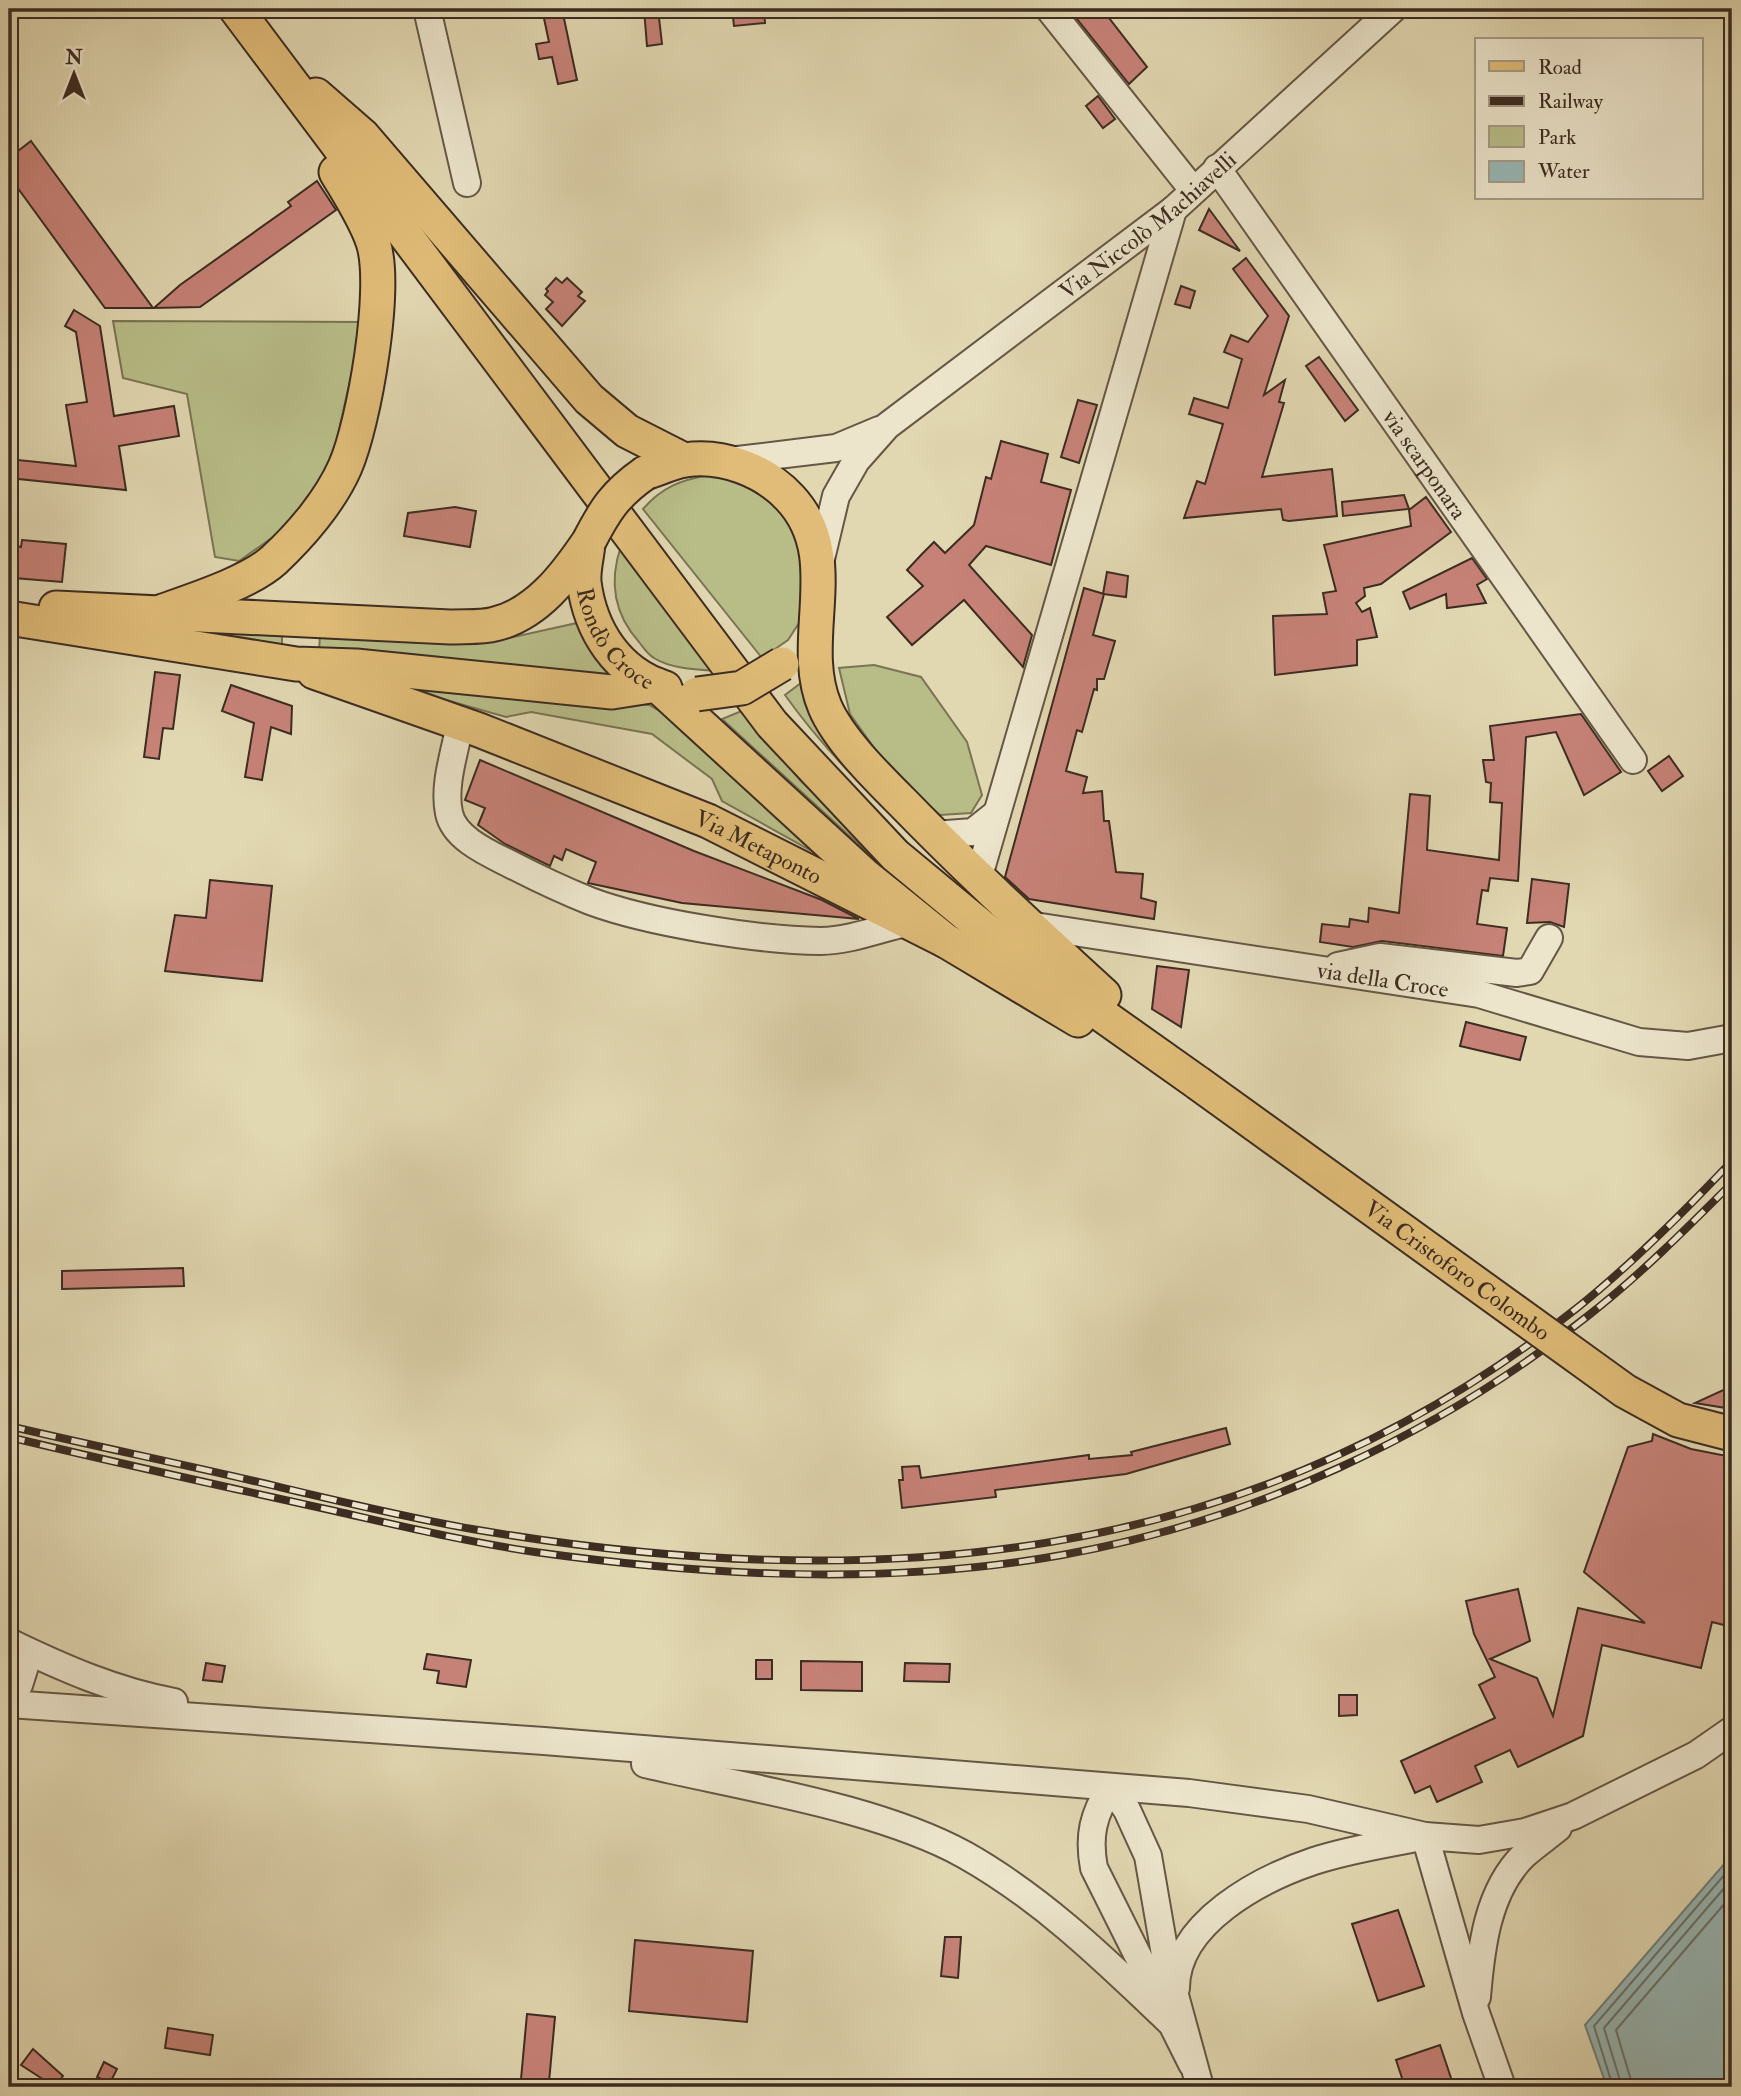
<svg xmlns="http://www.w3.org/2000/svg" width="1741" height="2096" font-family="'IM FELL Double Pica',serif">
<rect width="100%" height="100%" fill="#e1d7b1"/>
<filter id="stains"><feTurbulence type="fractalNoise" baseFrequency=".00286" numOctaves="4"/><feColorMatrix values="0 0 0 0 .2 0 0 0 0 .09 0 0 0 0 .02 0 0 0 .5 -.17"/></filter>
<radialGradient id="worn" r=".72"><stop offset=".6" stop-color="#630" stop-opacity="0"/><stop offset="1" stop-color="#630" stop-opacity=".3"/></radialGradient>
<g fill="#b8bd88" stroke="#7a7454" stroke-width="2">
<path d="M113,321L363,322L331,466L296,521L239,561L215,557L187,394L123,378Z"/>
<path d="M709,475L740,480L776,496L799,525L810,606L788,640L762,658L643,509C662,487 681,480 709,475Z"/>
<path d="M621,546L718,671C698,670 671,669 654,658C648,655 643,647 639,642C614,614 609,581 621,546Z"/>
<path d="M87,620L282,630V645Z"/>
<path d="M577,623L613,678L319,653L320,633L505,639Z"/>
<path d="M874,665L921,677L967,742L982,795L971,813L940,815L897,780L850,714L839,668Z"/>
<path d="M386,683L649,705L685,725L842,868L722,801L712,779L652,734L531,712L506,717Z"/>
<path d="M801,683L867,781L985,897C913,834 841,774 785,695Z"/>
<path d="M744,710L800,780L894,869L891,874L722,719Z"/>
</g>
<path fill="#97b7b5" stroke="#737f7a" stroke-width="2" d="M1732,1855V2087H1607L1585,2025Z"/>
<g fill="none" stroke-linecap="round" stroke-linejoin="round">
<g stroke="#6a726b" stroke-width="2">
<path d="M1613,2087L1594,2026L1732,1866"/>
<path d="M1622,2087L1604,2028L1732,1879"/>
<path d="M1633,2087L1616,2030L1732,1895"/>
</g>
</g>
<g fill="#c78278" stroke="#3c2c21" stroke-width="2">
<path d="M542,9H562L577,80L558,84L552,57L539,59L536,44L549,42Z"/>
<path d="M644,9H658L662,44L647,46Z"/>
<path d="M732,9H764L765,23L734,26Z"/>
<path d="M1069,9H1102L1147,67L1129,84Z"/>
<path d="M1098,96L1115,119L1103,128L1086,106Z"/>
<path d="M31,141L153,308H105L9,176V158Z"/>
<path d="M317,181L336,210L200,307L154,308L180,285L291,206L288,202Z"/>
<path d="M1209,209L1240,251L1199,230Z"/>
<path d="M1246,258L1289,316L1264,395L1285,380L1279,402L1284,403L1262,477L1332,469L1337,516L1289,521L1283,520L1281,509L1184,518L1197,481L1205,484L1223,424L1189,414L1194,398L1228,408L1242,359L1224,352L1231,335L1248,342L1268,316L1233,269Z"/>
<path d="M556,278L562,283L567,278L582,292L578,296L585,301L562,326L546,309L553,302L545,295L548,291L546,289Z"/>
<path d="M1181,286L1195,291L1190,308L1175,304Z"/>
<path d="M74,310L100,326L114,416L174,406L179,436L119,446L126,490L9,478V459L76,466L66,405L87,402L76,332L65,326Z"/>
<path d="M1319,357L1358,410L1345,421L1306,366Z"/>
<path d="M1078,400L1097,405L1079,463L1061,457Z"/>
<path d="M1001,441L1048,454L1041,482L1071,490L1051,565L986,546L969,565L1032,635L1023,667L964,600L912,645L887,617L923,586L907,570L922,554L934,542L945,553L974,525L986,477L991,479Z"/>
<path d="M1404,495L1409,509L1343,516L1342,502Z"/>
<path d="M1426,497L1451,532L1381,584L1364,588L1365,596L1356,603L1362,612L1370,608L1377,637L1357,640V665L1275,675L1273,616L1327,614L1323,593L1336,591L1324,545L1411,526L1409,510Z"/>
<path d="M455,507L476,511L470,547L404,536L408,513Z"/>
<path d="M22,540L66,544L62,582L14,578L17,546L21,547Z"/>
<path d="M1472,558L1487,579L1477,585L1486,603L1447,608L1446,594L1410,609L1403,592Z"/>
<path d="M1107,572L1128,576L1126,597L1103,594Z"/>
<path d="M1084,588L1104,594L1093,635L1115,641L1104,679H1097V690L1094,689L1082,732L1077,730L1066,771L1087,777L1083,793L1102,791L1104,821H1109L1116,872L1143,874L1141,898L1156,902L1154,919L1029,899L1005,877Z"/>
<path d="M155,672L180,675L173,729L163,728L159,759L144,757Z"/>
<path d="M231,685L292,706L291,734L271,727L262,780L245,777L254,723L222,711Z"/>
<path d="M1581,714L1621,772L1584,795L1556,732L1526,737L1518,881L1490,878L1488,891L1482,890L1477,924L1507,928L1503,956L1382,941L1353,947L1320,942L1322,924L1349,927L1350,919L1368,922L1369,908L1399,913L1410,794L1430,796L1427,850L1499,860L1502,803L1490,802L1491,783L1486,782L1483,760H1494L1490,726Z"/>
<path d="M1669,756L1683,776L1662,791L1648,771Z"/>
<path d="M480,760L694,851L822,900L859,919L682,903L588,883L596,862L566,849L562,860L554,856L550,866L505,844L478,825L485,808L465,800Z"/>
<path d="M1532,879L1569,884L1564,927L1550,922L1527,923Z"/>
<path d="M210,880L272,886L262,981L165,971L175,915L206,918Z"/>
<path d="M1157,966L1189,970L1181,1027L1152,1009Z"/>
<path d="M1466,1022L1526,1037L1520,1060L1460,1046Z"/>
<path d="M183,1268L184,1286L62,1289V1271Z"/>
<path d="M1732,1386V1409L1695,1403Z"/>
<path d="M1226,1428L1230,1444L1126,1474L995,1490L996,1497L902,1508L899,1480H903L902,1467L919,1466L921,1478L1089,1455V1459L1132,1455L1131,1452Z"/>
<path d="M1653,1434L1691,1449L1732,1457V1613L1724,1625L1712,1622L1701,1668L1602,1645L1583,1736L1518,1767L1510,1750L1475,1766L1482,1782L1437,1802L1430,1786L1415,1793L1401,1761L1495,1718L1479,1685L1495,1677L1474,1634L1466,1601L1518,1589L1530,1641L1490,1659L1537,1678L1553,1716L1578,1608L1645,1623L1584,1572L1628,1447L1652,1441Z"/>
<path d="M427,1654L471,1660L466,1687L437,1683L439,1671L424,1669Z"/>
<rect x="756" y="1660" width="16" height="19"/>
<path d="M801,1661L862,1662V1691L801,1690Z"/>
<path d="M206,1663L225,1666L222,1682L203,1680Z"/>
<path d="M905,1663L950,1664L949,1682L904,1681Z"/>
<path d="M1339,1695H1357V1715L1339,1716Z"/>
<path d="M1398,1910L1424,1986L1378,2001L1352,1924Z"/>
<path d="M945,1937H961L958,1978L941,1976Z"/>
<path d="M635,1940L753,1951L747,2022L629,2011Z"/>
<path d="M527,2014L555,2017L549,2082L521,2079Z"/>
<path d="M168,2028L213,2035L210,2055L165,2048Z"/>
<path d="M1440,2045L1454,2087H1405L1396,2060Z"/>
<path d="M33,2049L63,2076L55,2087L21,2065Z"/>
<path d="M104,2062L117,2069L110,2083L97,2077Z"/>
</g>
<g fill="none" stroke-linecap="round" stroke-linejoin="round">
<g stroke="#655745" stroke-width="30">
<g id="minor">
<path d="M427,9L467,183"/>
<path d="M1049,9L1193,190"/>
<path id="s1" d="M1217,168L1633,760"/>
<path d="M729,461L836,448L879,430"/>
<path id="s2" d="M820,563L836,496L856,461L887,426L1173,210L1393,9"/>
<path d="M460,724C455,752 443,785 449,813C454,838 488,853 508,863C535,877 562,890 590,901C649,923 757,940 821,941C849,941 882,928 909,922"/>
<path d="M934,835L973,832L997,813"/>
<path d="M978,879L1173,210"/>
<path id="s3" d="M1028,925L1479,994L1639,1042L1688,1046L1732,1038"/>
<path d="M1338,966L1380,957L1517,973L1530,971L1549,938"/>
<path d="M9,1642C63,1668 115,1691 174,1702"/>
<path d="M9,1694L19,1685L25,1666L13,1644"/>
<path d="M9,1704L544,1741L1189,1793L1308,1809L1425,1836L1479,1840L1525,1832L1573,1816L1696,1755L1732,1730"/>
<path d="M645,1764C742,1787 878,1807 965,1855C1043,1899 1106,1961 1170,2022"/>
<path d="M1176,1988C1176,1923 1260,1879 1314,1861C1350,1849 1388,1844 1425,1836L1476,2013L1502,2087"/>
<path d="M1477,1997C1481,1949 1487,1891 1524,1855C1534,1846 1547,1837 1558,1828"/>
<path d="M1192,2064L1094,1868C1088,1836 1093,1814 1111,1787L1127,1810L1148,1856L1167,1966L1200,2087"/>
</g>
</g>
<g stroke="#3c2c21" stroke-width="37">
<g id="major">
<path d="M236,9L772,724L895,855L1006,947L1198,1083"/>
<path d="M316,95L363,136L589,399L627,431L684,460"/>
<path d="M645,473C658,469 672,462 685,460C723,454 765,471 790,498C846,558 796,639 825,707C839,740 879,779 905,805C969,871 1036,933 1104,995"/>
<path id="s4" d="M588,544C587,556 583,570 584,582C590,630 617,673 665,688"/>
<path d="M56,608L450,627C464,626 481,628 495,624C537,614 566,575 589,541"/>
<path d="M163,611C194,600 250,582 274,560C301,535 330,501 345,467C364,424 388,287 373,242C365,218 349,194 336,172"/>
<path d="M9,618L296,664L356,666L612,692L657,685L863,874L946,941"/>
<path id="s5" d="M314,672L479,730L708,821L946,941L1078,1020"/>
</g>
</g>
<use href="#minor" stroke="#ece5cc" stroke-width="26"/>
<use href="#major" stroke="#e0bc78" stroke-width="33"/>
<g stroke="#3c2c21" stroke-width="8">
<g id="rail">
<path d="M9,1426C90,1445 172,1462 254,1481C326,1498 399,1516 472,1529C872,1597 1249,1569 1577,1308C1633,1263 1683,1213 1732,1161"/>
<path d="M9,1437C117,1463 226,1487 335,1511C401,1526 467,1542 535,1552C707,1576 890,1586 1062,1555C1252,1521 1438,1435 1589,1315C1640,1275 1686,1229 1732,1183"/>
</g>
</g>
<use href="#rail" stroke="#ece5cc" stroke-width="5" stroke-dasharray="16" stroke-linecap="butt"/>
<g stroke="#3c2c21" stroke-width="37" stroke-linecap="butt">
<g id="major-bridge">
<path d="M589,541C605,510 615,494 645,473"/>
<path d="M697,694L742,688L782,664"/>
<path id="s6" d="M1198,1083L1625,1391L1678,1420L1732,1434"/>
</g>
</g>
<use href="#major-bridge" stroke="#e0bc78" stroke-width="33"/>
</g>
<g text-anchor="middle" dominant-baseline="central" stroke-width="7" stroke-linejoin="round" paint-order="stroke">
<g font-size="23" fill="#3c2c21" stroke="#ece5cc">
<text stroke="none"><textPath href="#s2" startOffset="485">Via Niccolò Machiavelli</textPath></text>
<text stroke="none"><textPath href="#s1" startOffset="362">via scarponara</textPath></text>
<text stroke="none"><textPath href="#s4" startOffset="105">Rondò Croce</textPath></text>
<text stroke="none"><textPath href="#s5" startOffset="478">Via Metaponto</textPath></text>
<text stroke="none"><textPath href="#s3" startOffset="359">via della Croce</textPath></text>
<text stroke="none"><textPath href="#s6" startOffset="320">Via Cristoforo Colombo</textPath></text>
</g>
</g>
<rect width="1741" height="2096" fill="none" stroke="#e1d7b1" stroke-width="35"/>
<rect x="10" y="10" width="1720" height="2075" fill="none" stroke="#3c2c21" stroke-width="3.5"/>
<rect x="18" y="18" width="1706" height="2061" fill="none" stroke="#3c2c21" stroke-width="2"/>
<rect x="1475" y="38" width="228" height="161" fill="#ece5cc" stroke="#a69b88" stroke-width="2"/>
<rect x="1489" y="61" width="35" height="10" fill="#e0bc78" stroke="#a69b88" stroke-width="2"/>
<text x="1538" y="74" font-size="21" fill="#3c2c21">Road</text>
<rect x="1489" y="96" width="35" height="10" fill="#3c2c21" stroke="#a69b88" stroke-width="2"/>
<text x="1538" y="108" font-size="21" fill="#3c2c21">Railway</text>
<rect x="1489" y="126" width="35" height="21" fill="#b8bd88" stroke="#a69b88" stroke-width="2"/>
<text x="1538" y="144" font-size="21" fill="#3c2c21">Park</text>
<rect x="1489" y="161" width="35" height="21" fill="#97b7b5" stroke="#a69b88" stroke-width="2"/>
<text x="1538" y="178" font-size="21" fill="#3c2c21">Water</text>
<g transform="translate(74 74)" stroke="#ece5cc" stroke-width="5" paint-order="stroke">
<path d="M0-5L12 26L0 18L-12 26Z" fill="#3c2c21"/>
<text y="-10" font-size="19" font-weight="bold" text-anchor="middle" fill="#3c2c21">N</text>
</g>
<rect width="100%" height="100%" filter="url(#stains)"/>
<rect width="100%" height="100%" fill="url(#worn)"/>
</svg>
